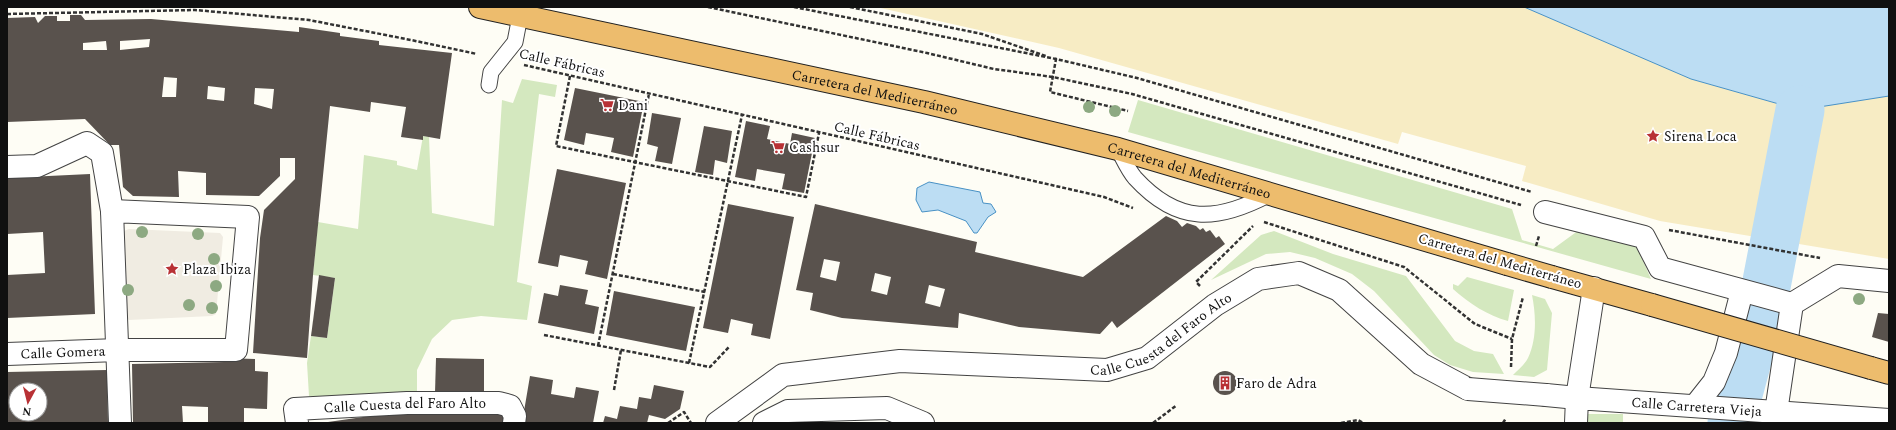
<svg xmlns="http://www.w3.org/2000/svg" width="1896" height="430" font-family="Spectral,serif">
<rect width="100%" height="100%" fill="#fefdf5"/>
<g fill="#d4e8bf">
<path d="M522,79L557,85L555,97L539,94L517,282L532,286L527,320L481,316L452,320L432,339L417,370V394L366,399L309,396L307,363L311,336L327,338L335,278L313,275L318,222L358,229L364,155L397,161V165L417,170L423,136L429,137L432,213L494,226L502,100L513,103Z"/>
<path d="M1138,100L1512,209L1522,240L1553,249L1579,230L1636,245L1651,279L1128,132Z"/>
<path d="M1274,231L1333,254L1406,276L1455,341L1474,351L1493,354L1504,374L1473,372L1450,365L1434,355L1374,291L1352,274L1315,258L1290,252L1266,254L1211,280L1261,235Z"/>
<path d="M1467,277L1514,290L1508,321C1488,316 1469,303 1453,289V284L1458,286Z"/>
<path d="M1532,295L1545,299L1552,313L1547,370L1534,377L1513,375C1518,370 1525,364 1528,358C1537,339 1536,315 1532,295Z"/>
<rect x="1587" y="414" width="36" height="9"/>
</g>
<path fill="#f7ecc4" d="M876,7H1524L1691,79L1800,110L1889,96V259L1660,221L1522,181L1526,166L1402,132L1398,144L1059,48Z"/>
<path fill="#f0ece2" d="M129,229L220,233L223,237L216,314L212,316L129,320L126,317L122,234L124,231Z"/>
<g fill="#bcddf3" stroke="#4891c5">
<path d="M1524,7H1889V96L1800,110L1691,79Z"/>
<path d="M929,182L980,192L983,203L991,204L996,212L988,217L977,233H974L966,221L938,210L922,212L916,200L917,188Z"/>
</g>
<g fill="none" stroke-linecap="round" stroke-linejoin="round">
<path stroke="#bcddf3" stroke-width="49" d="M1732,423L1734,409L1764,297L1800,110"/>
</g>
<g fill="#59524d" fill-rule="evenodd">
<path d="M70,15H81L85,20L151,19L299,32V27L340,33V36L379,41V45L452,53L440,139L423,136V140L401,137L406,107L371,102L370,112L330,106L313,275L307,358L253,353L260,238L264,210L295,179V158H280V176L259,196L206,195V173L178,171L179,197L133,196L123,187L119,145H110L85,119L7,122V18L35,17L38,23L45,16H57V21H70ZM150,39L149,47L120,50V41ZM106,41L107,50H83V43ZM164,77L177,78L176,97H162ZM208,86L225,88L224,101L207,99ZM255,88L274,89L272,109L254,104Z"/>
<path d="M575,88L644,102L633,157L611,152L614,138L586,133L584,145L564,140Z"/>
<path d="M652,113L681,118L672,164L655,161L658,147L647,144Z"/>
<path d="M746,121L770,126L767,139L790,144L792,133L815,138L804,193L782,189L785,174L757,169L755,181L735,177Z"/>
<path d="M704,126L732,131L727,163L715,160L713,175L695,172Z"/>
<path d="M557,169L626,183L607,279L585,274L588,261L560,255L558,267L538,263Z"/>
<path d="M90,174L95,314L7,318V275L45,273L43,232L7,234V178Z"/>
<path d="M728,204L794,217L770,339L751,335L753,324L731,319L728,333L703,328Z"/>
<path d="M815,204L977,242L975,252L1083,277L1166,216L1177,221L1182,227L1187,223L1196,226L1200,230L1203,228L1206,232L1210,230L1216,238L1219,236L1225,244L1117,328L1112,321L1100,334L1019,327L959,313L958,328L842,318L810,310L813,293L796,290ZM824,259L840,262L836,281L820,277ZM875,273L891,277L887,295L871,291ZM929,285L945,289L940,307L925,303Z"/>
<path d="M319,275L335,278L327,338L311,336Z"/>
<path d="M560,285L588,290L585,304L599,307L594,334L538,323L544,293L558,296Z"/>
<path d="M614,291L695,307L686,351L606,335Z"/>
<path d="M1878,313L1889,314V342L1872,337Z"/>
<path d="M224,358L255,359V371L268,372L267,409L244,408V423H208V407L182,406L183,423H133L132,364L224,362Z"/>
<path d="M436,358L484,359V394L435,393Z"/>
<path d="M107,370L108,423H7V372ZM16,390H40V414H16Z"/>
<circle cx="1225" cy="383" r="12"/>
<path d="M530,376L553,380L551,394L574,398L576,387L599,391L593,423H522Z"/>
<path d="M654,385L684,391L680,409L665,419L649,415L647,423H603L605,416L617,419L620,406L637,409L639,397L651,399Z"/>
<path d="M421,413H504V423H321L377,415Z"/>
</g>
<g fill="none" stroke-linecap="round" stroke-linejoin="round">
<g stroke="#434343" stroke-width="17">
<g id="service">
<path d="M489,85L491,72L515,42L520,16"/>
<path d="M1118,149C1123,158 1128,170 1135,178C1178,225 1217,222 1270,194"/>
</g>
</g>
<g stroke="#434343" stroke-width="24">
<g id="minor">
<path d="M7,167L37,166L87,143L102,153L112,211"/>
<path d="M1545,212L1644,237L1660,268L1792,304"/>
<path id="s1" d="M7,354L118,350H236L248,217L112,211L120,423"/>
<path d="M1695,406L1714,382L1726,353L1742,291"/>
<path d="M1776,412L1792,304L1838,276L1889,281"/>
<path id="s2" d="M297,423L295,409L407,403H499L510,406L515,416L514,423"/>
<path d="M764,423L788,411L887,408L923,423"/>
<path id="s3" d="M1576,423L1577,398L1889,420"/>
</g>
</g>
<g stroke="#434343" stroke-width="24">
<g id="tertiary">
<path d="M1546,395L1577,398L1594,288"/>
<path id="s4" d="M717,423L783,375L900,361L1107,370L1147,358L1215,305L1258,279L1299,273L1339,290L1421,364L1468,389"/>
</g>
</g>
<g stroke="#212121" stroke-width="24">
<g id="trunk">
<path id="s5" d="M480,7L924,102L1118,149L1507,264"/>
<path d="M1552,277L1652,305"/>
<path d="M1871,368L1889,373"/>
</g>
</g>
<g stroke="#323232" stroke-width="2.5" stroke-dasharray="4 2" stroke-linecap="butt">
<path d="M708,7L927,53L994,69L1053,77L1132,94L1521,205"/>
<path d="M794,7L1056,59L1137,78L1532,192"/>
<path d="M850,7L982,34L1046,56"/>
<path d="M7,14L195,10L309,20L411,40L477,54"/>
<path d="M1055,59H1056L1050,92L1128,111"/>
<path d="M524,65L1104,197L1133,208"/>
<path d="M570,76L556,146L806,197L819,133"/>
<path d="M1264,222L1404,267L1475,324L1512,339"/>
<path d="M1669,230L1820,258"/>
<path d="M1536,246L1539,236"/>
<path d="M613,274L705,292"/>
<path d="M1200,286L1196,282L1253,226"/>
<path d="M544,335L710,367L729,347"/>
<path d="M598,346L649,94"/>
<path d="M689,363L742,115"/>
<path d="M1511,367L1512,339L1523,297"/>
<path d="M614,390L621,350"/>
<path d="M668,423L684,412L691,423"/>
<path d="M1153,423L1177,405"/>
<path d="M1341,423L1358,420L1363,423"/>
<path d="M1503,423L1506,418"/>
</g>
<use href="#service" stroke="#fff" stroke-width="15"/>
<use href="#minor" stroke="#fff" stroke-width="22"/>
<use href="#tertiary" stroke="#fff" stroke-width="22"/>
<use href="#trunk" stroke="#edbc6d" stroke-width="22"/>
<g stroke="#434343" stroke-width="24" stroke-linecap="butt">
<path id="tertiary-bridge" d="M1468,389L1546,395"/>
</g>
<g stroke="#212121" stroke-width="24" stroke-linecap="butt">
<g id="trunk-bridge">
<path d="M1507,264L1552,277"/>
<path d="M1652,305L1871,368"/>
</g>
</g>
<use href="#tertiary-bridge" stroke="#fff" stroke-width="22"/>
<use href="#trunk-bridge" stroke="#edbc6d" stroke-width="22"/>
</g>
<g fill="#8da982">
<circle cx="1089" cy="107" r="6"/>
<circle cx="1115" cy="111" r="6"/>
<circle cx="142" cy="232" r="6"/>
<circle cx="198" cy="234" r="6"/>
<circle cx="214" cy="259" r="6"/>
<circle cx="216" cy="286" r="6"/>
<circle cx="128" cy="290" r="6"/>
<circle cx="1859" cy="299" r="6"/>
<circle cx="189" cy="305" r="6"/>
<circle cx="212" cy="308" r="6"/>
</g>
<defs>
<g id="supermarket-bare" transform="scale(1.08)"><path d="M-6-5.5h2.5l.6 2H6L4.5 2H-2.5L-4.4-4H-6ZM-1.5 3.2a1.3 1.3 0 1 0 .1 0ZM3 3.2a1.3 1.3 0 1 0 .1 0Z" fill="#b83135" stroke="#fff" stroke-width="2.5" paint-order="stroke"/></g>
<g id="sight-bare" transform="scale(1.08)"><path d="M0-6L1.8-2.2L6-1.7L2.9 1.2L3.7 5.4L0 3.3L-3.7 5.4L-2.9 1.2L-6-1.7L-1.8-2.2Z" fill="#b83135" stroke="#fff" stroke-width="2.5" paint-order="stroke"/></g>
<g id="building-bare" transform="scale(1.08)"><path d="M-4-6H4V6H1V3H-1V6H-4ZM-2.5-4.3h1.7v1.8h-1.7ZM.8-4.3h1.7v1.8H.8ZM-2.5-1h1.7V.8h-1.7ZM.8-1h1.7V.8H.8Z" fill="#b83135" stroke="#fff" stroke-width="2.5" paint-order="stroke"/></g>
</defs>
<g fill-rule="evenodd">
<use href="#supermarket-bare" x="607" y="105"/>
<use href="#sight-bare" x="1653" y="136"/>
<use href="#supermarket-bare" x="778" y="147"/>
<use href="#sight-bare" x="172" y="269"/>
<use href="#building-bare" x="1225" y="383"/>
</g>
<g text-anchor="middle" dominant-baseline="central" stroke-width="4" stroke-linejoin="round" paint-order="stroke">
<g font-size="14" fill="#101010" stroke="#fff">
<text transform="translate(562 63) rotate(13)">Calle Fábricas</text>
<text stroke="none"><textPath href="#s5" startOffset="404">Carretera del Mediterráneo</textPath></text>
<text transform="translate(877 136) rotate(13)">Calle Fábricas</text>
<text stroke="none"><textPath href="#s5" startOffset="728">Carretera del Mediterráneo</textPath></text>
<text transform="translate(1500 261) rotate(16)">Carretera del Mediterráneo</text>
<text stroke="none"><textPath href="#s4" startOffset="471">Calle Cuesta del Faro Alto</textPath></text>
<text stroke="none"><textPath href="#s1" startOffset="56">Calle Gomera</textPath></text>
<text stroke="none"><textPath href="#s2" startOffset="124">Calle Cuesta del Faro Alto</textPath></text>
<text stroke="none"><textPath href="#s3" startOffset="145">Calle Carretera Vieja</textPath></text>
</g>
<g font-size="14" fill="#101010" stroke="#fff" text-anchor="start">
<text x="618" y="105">Dani</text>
<text x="1664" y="136">Sirena Loca</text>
<text x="789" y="147">Cashsur</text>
<text x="183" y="269">Plaza Ibiza</text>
<text x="1236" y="383">Faro de Adra</text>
</g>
</g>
<rect width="1896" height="430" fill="none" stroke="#101010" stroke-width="16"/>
<g transform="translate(28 402) rotate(187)"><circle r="19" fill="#ffffff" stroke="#9f9f9f"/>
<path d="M0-3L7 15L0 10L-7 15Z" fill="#b83135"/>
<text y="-6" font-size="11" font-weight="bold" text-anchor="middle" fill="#101010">N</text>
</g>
</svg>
